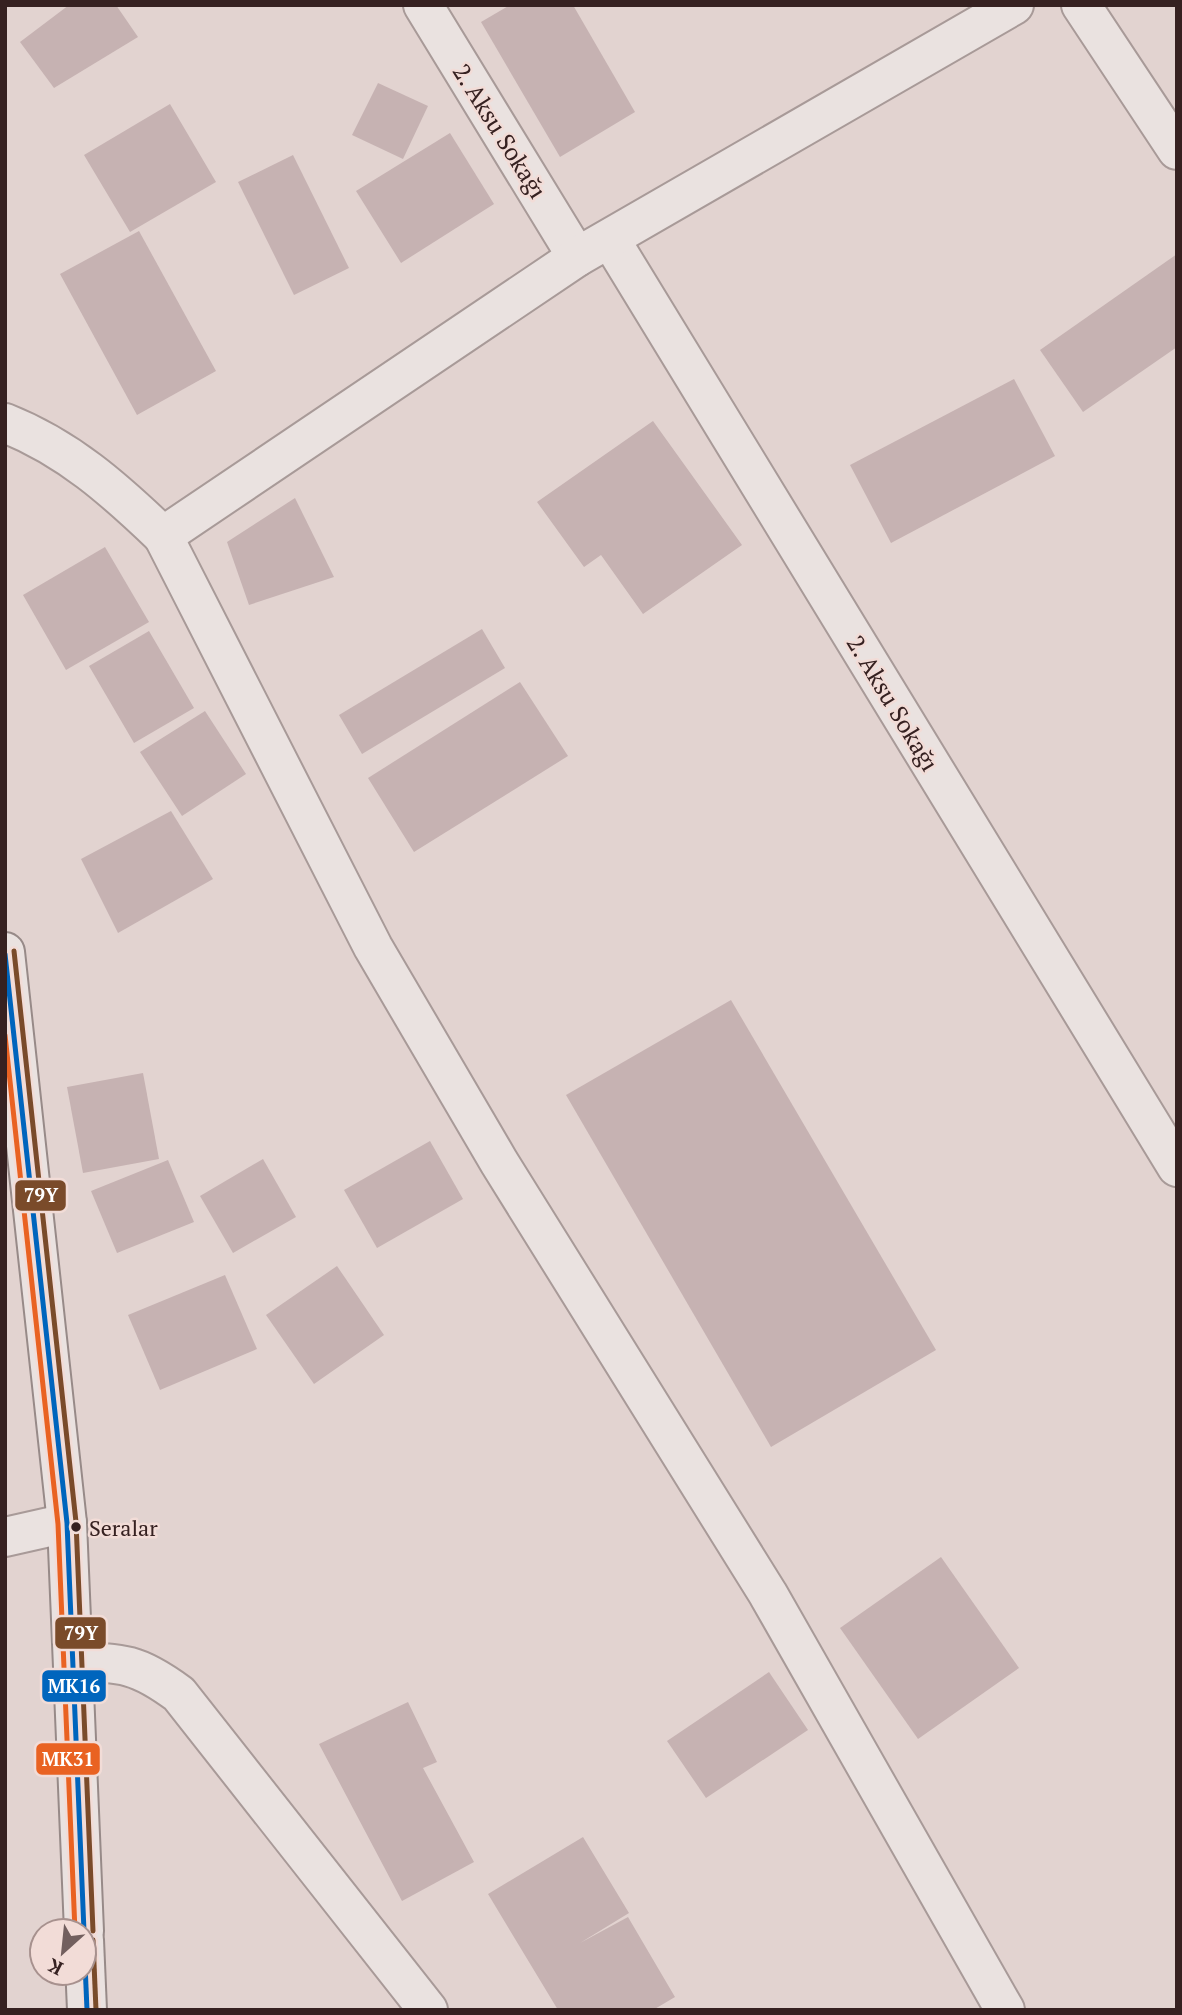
<svg xmlns="http://www.w3.org/2000/svg" width="1182" height="2015" font-family="'PT Serif',serif">
<rect width="100%" height="100%" fill="#e2d3d0"/>
<g fill="#c6b2b2">
<path d="M69,5H116L138,37L54,88L20,42Z"/>
<path d="M510,5H573L635,112L560,157L481,22Z"/>
<path d="M378,83L428,106L403,159L352,135Z"/>
<path d="M170,104L216,182L130,232L84,155Z"/>
<path d="M450,133L494,204L401,263L356,191Z"/>
<path d="M293,155L349,268L294,295L238,182Z"/>
<path d="M139,231L216,371L137,415L60,274Z"/>
<path d="M1177,254V347L1083,412L1040,350Z"/>
<path d="M1014,379L1055,456L891,543L850,465Z"/>
<path d="M653,421L742,545L643,614L601,555L584,567L537,502Z"/>
<path d="M295,498L334,577L249,605L227,542Z"/>
<path d="M105,547L149,622L66,670L23,595Z"/>
<path d="M482,629L505,668L362,754L339,715Z"/>
<path d="M149,631L194,708L134,743L89,666Z"/>
<path d="M520,682L568,756L414,852L368,778Z"/>
<path d="M205,711L246,774L182,816L140,752Z"/>
<path d="M171,811L213,879L118,933L81,859Z"/>
<path d="M731,1000L936,1350L771,1447L566,1095Z"/>
<path d="M143,1073L159,1159L83,1173L67,1087Z"/>
<path d="M430,1141L463,1199L377,1248L344,1190Z"/>
<path d="M263,1159L296,1217L233,1253L200,1196Z"/>
<path d="M168,1160L194,1222L117,1253L91,1191Z"/>
<path d="M337,1266L384,1335L314,1384L266,1315Z"/>
<path d="M225,1275L257,1349L160,1390L128,1315Z"/>
<path d="M941,1557L1019,1668L918,1739L840,1628Z"/>
<path d="M769,1672L808,1730L706,1798L667,1741Z"/>
<path d="M408,1702L437,1762L423,1768L474,1862L402,1901L319,1744Z"/>
<path d="M583,1837L629,1913L580,1943L628,1917L675,1997L653,2010H558L488,1894Z"/>
</g>
<g fill="none" stroke-linecap="round" stroke-linejoin="round">
<g stroke="#a89a98" stroke-width="42">
<g id="minor">
<path d="M423,5L577,257"/>
<path d="M1081,5L1177,150"/>
<path d="M610,239L1177,1167"/>
<path d="M163,536L373,947L499,1162L768,1594L1005,2010"/>
<path d="M5,1537L67,1523"/>
<path d="M73,1662C123,1663 137,1663 179,1694L428,2010"/>
</g>
</g>
<g stroke="#a89a98" stroke-width="42">
<path id="tertiary" d="M5,423C68,448 114,489 163,536L577,257L1014,5"/>
</g>
<g stroke="#978a88" stroke-width="42">
<g id="secondary">
<path d="M5,952L67,1523L84,1931"/>
<path d="M84,1940L87,2010"/>
</g>
</g>
<use href="#minor" stroke="#eae2e0" stroke-width="38"/>
<use href="#tertiary" stroke="#eae2e0" stroke-width="38"/>
<use href="#secondary" stroke="#eae2e0" stroke-width="38"/>
<g stroke="#f2dcd7" stroke-width="10">
<g id="bus-1">
<path d="M5,954L67,1523L84,1931"/>
<path d="M84,1940L87,2010"/>
</g>
</g>
<g stroke="#f2dcd7" stroke-width="10">
<path id="bus-2" d="M5,1035L58,1524L75,1931"/>
</g>
<g stroke="#f2dcd7" stroke-width="10">
<g id="bus-3">
<path d="M14,951L76,1522L93,1931"/>
<path d="M93,1940L96,2010"/>
</g>
</g>
<use href="#bus-1" stroke="#0065bd" stroke-width="5"/>
<use href="#bus-2" stroke="#e96222" stroke-width="5"/>
<use href="#bus-3" stroke="#7a4b2a" stroke-width="5"/>
</g>
<circle fill="#362121" stroke="#f2dcd7" stroke-width="2.5" cx="76" cy="1527" r="6"/>
<g text-anchor="middle" dominant-baseline="central" stroke-width="5" stroke-linejoin="round" paint-order="stroke">
<g font-size="22" fill="#362121" stroke="#f2dcd7" text-anchor="start">
<text x="89" y="1527">Seralar</text>
</g>
<g font-size="24" fill="#362121" stroke="#f2dcd7">
<text transform="translate(500 131) rotate(58)">2. Aksu Sokağı</text>
<text transform="translate(893 703) rotate(59)">2. Aksu Sokağı</text>
</g>
</g>
<g stroke="#f2dcd7" stroke-width="2.5">
<rect x="14" y="1179" width="53" height="33" rx="7" fill="#7a4b2a"/>
<rect x="54" y="1616" width="53" height="34" rx="7" fill="#7a4b2a"/>
<rect x="41" y="1669" width="66" height="34" rx="7" fill="#0065bd"/>
<rect x="35" y="1742" width="66" height="34" rx="7" fill="#e96222"/>
</g>
<g font-size="19" text-anchor="middle" font-weight="bold" fill="#fff">
<text x="41" y="1202">79Y</text>
<text x="81" y="1640">79Y</text>
<text x="74" y="1693">MK16</text>
<text x="68" y="1766">MK31</text>
</g>
<rect width="1182" height="2015" fill="none" stroke="#362121" stroke-width="14"/>
<g transform="translate(63 1952) rotate(207)"><circle r="33" fill="#f2dcd7" stroke="#a7918e" stroke-width="2"/>
<path d="M0-5L12 26L0 18L-12 26Z" fill="#725f5e"/>
<text y="-10" font-size="19" font-weight="bold" text-anchor="middle" fill="#362121">K</text>
</g>
</svg>
